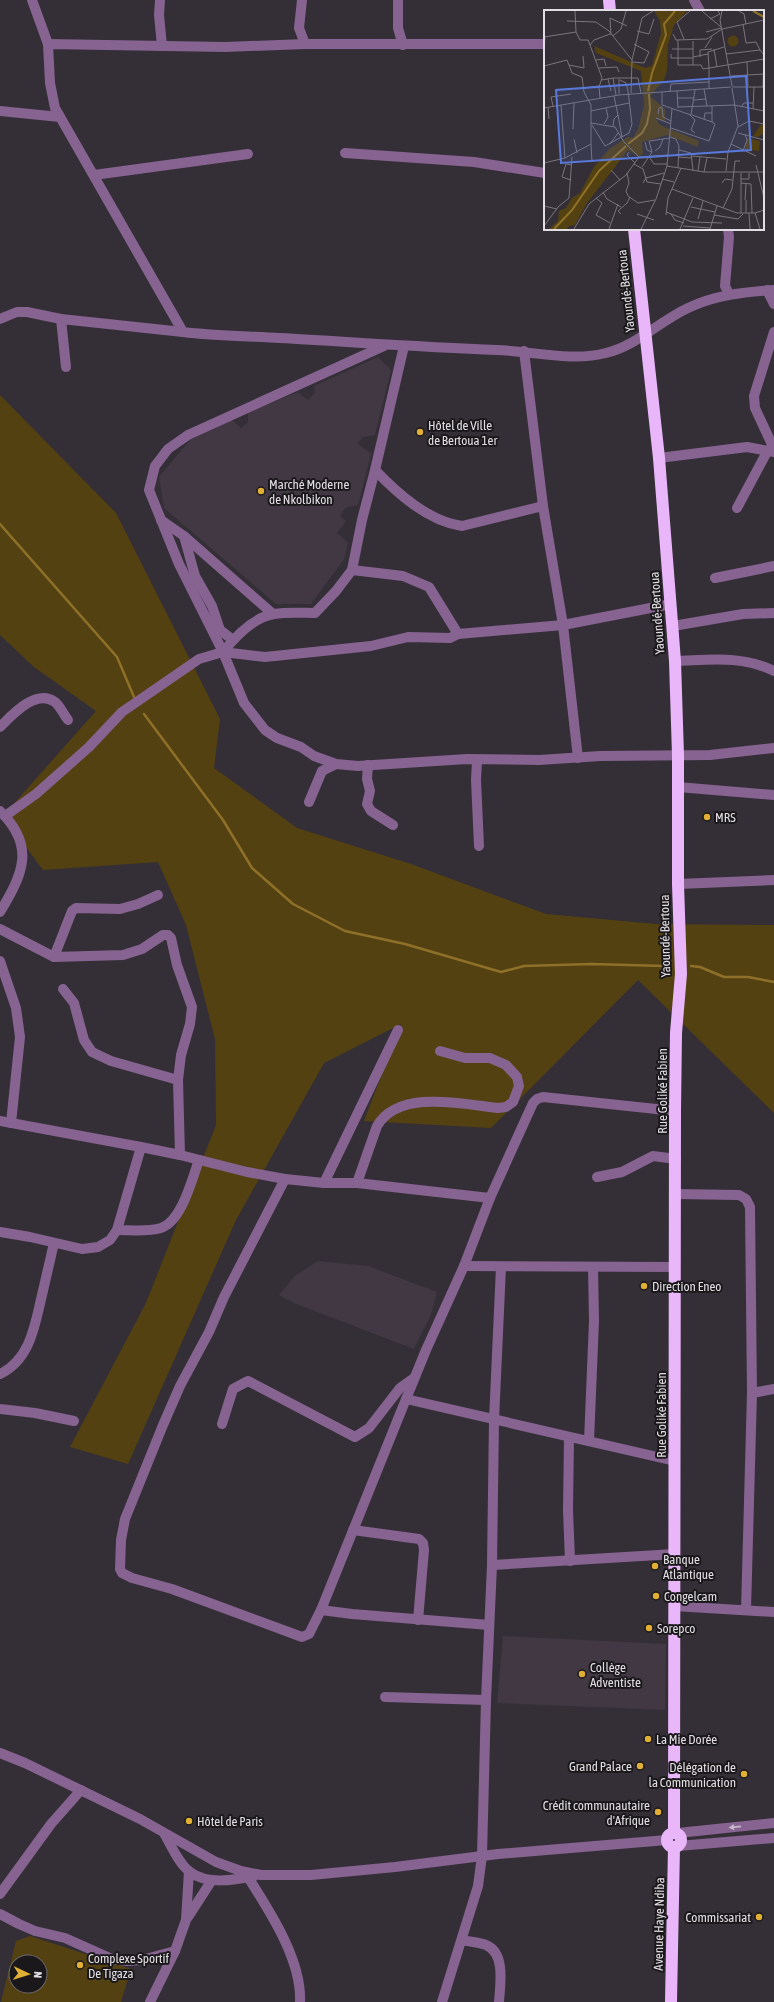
<svg xmlns="http://www.w3.org/2000/svg" width="774" height="2002" font-family="'Asap Condensed',sans-serif">
<rect width="100%" height="100%" fill="#342f36"/>
<g fill="#413844">
<path d="M378,357L391,370L375,435L364,437L357,443L371,454L358,505L345,508L340,516L346,521L337,533L348,543L344,559L311,604H276L164,508L159,477L190,440L232,420L241,428L248,422V413L298,392L308,400L315,393L314,386Z"/>
<path d="M318,1261L368,1266L437,1292L431,1314L414,1349L294,1303L279,1295L295,1276Z"/>
<path d="M503,1636L666,1644L665,1710L497,1703Z"/>
</g>
<g fill="#544112" fill-rule="evenodd">
<path d="M0,395L116,513L220,719L214,768L297,828L411,864L546,914L656,924L774,925V1113L638,980L491,1128L364,1121L401,1024L324,1063L236,1220L128,1464L70,1447L146,1303L216,1125L215,1039L186,925L158,862L43,870L3,816L96,711L34,667L0,635Z"/>
<path d="M30,1936L131,1969L121,2002H1L16,1941ZM16,1962H40V1986H16Z"/>
</g>
<g fill="none" stroke-linecap="round" stroke-linejoin="round">
<g stroke="#8e7028" stroke-width="2.5">
<path d="M0,524L117,657L134,697"/>
<path d="M144,714L223,820L252,868L293,904L345,931L405,944L501,972L524,966L591,964L665,966"/>
<path d="M691,966L700,967L724,977H748L774,982"/>
</g>
<g stroke="#866391" stroke-width="10">
<path d="M32,0L48,44"/>
<path d="M160,0L159,15L162,46"/>
<path d="M302,0L299,28L305,44"/>
<path d="M398,0V28L403,45"/>
<path d="M694,0L700,11"/>
<path d="M545,44H305L225,47L48,44L50,83L55,108L183,332C215,336 248,336 280,338C352,342 424,347 497,350C531,351 572,362 606,353C636,346 660,321 688,308C715,295 744,292 774,290"/>
<path d="M0,111L60,117"/>
<path d="M345,153L474,162L545,173"/>
<path d="M94,175L248,154"/>
<path d="M728,229L729,237L725,286L729,294"/>
<path d="M767,290L774,304"/>
<path d="M0,319L17,312H27L61,319L183,332"/>
<path d="M61,319L66,367"/>
<path d="M774,332L754,396L755,408L774,449"/>
<path d="M384,346L188,435L168,449L155,466L149,490L179,564L223,652L244,703L265,730L277,738L301,747L314,756L336,764L358,766L467,759L539,760L600,756L710,755L774,748"/>
<path d="M524,351L543,506L563,625L578,758"/>
<path d="M659,458L747,447L774,452"/>
<path d="M375,470C398,494 428,521 462,526L543,506"/>
<path d="M737,508L768,450"/>
<path d="M161,520L184,536L273,614"/>
<path d="M184,536L195,576L212,606L220,630L233,640"/>
<path d="M352,570L403,576L429,587L458,634L563,625L671,604"/>
<path d="M715,578L774,566"/>
<path d="M673,626L743,614L774,613"/>
<path d="M223,652C235,637 254,617 274,614C287,612 301,613 315,613L336,591L352,570L362,520L375,470L404,346"/>
<path d="M675,661C710,660 741,655 774,671"/>
<path d="M0,727C12,715 36,688 55,702C60,706 64,715 68,720"/>
<path d="M477,761L476,780L479,846"/>
<path d="M368,765L367,779L370,791L367,804L371,811L393,825"/>
<path d="M678,787L774,795"/>
<path d="M309,802L322,771L336,764"/>
<path d="M0,811C36,846 23,874 0,912"/>
<path d="M5,816L36,794L89,747L122,712L199,659L223,652L265,657L371,646L408,637L450,638L458,634"/>
<path d="M678,884L774,880"/>
<path d="M0,929L54,957L123,955L142,949L163,935H168L171,938L177,965L192,1007L190,1024L181,1055L178,1080L180,1155"/>
<path d="M54,957L72,911L76,908L120,909L138,904L158,895"/>
<path d="M0,961L16,1008L20,1037L11,1123"/>
<path d="M63,989L74,1003L84,1040L92,1052L111,1061L178,1080"/>
<path d="M675,1111L543,1097L537,1099L533,1103L490,1198L464,1266L426,1350L406,1399L675,1461"/>
<path d="M0,1121L141,1147L180,1155L247,1172L285,1179L324,1183H357L490,1198"/>
<path d="M597,1177L622,1172L653,1156L676,1159"/>
<path d="M285,1179L224,1297L209,1332L180,1386L163,1425L125,1519L121,1540L120,1569L122,1573L132,1578L172,1589L302,1637L309,1634L321,1610L406,1399"/>
<path d="M324,1183L398,1030"/>
<path d="M357,1183L377,1126C399,1089 462,1104 498,1108L506,1107L513,1102L519,1086L517,1077L506,1065L490,1058H465L440,1051"/>
<path d="M675,1194L739,1195L746,1199L750,1207L752,1393L746,1610"/>
<path d="M117,1230C131,1230 147,1232 161,1228C182,1221 192,1179 199,1160"/>
<path d="M0,1232L30,1237L82,1249L98,1247L110,1240L117,1230L141,1147"/>
<path d="M464,1266L675,1267"/>
<path d="M0,1374C31,1359 35,1324 42,1295C46,1277 50,1260 54,1243"/>
<path d="M752,1393L774,1389"/>
<path d="M0,1409L35,1413L74,1421"/>
<path d="M222,1424L233,1389L248,1381L355,1437L369,1428L400,1388L414,1378"/>
<path d="M569,1437L568,1510L570,1561"/>
<path d="M589,1441L594,1321L593,1267"/>
<path d="M353,1530L419,1539L423,1543L424,1550L418,1620"/>
<path d="M492,1565L675,1554"/>
<path d="M674,1606L774,1612"/>
<path d="M321,1610L352,1614L489,1625"/>
<path d="M385,1697L486,1700"/>
<path d="M0,1753L25,1763L140,1819L216,1862L241,1871L261,1875H311L395,1867L498,1854L667,1840"/>
<path d="M678,1833L774,1823"/>
<path d="M165,1835C172,1847 179,1864 190,1872C207,1885 234,1880 254,1876"/>
<path d="M678,1846L774,1838"/>
<path d="M248,1877C270,1912 302,1960 300,2002"/>
<path d="M0,1894L51,1824L81,1790"/>
<path d="M0,1914L19,1924L35,1931L65,1938L112,1959L127,1961L142,1960L175,1951"/>
<path d="M188,1917L212,1880"/>
<path d="M462,1940C470,1942 479,1942 486,1945C506,1953 500,1986 499,2002"/>
<path d="M150,2002L175,1951L186,1920L189,1871"/>
<path d="M442,2002L478,1886L482,1856L486,1700L492,1565L494,1420L501,1267"/>
</g>
<g stroke="#e9b6fa" stroke-width="12">
<path d="M609,0L610,11"/>
<path d="M634,229L659,458L675,661L678,755V884L681,974L676,1033L675,1111L674,1833"/>
<circle cx="674" cy="1840" r="7"/>
<path d="M671,2002L674,1847"/>
</g>
</g>
<defs><path id="oneway-solid" d="M-6-.8H1V-3.2L6.5 0L1 3.2V.8H-6Z"/></defs>
<use fill="#c6b8ca" href="#oneway-solid" transform="translate(735 1827) rotate(174)"/>
<g fill="#e1af34" stroke="#1a181b" stroke-width="1.5">
<circle cx="420" cy="432" r="4"/>
<circle cx="261" cy="491" r="4"/>
<circle cx="707" cy="817" r="4"/>
<circle cx="644" cy="1286" r="4"/>
<circle cx="655" cy="1566" r="4"/>
<circle cx="656" cy="1596" r="4"/>
<circle cx="649" cy="1628" r="4"/>
<circle cx="582" cy="1674" r="4"/>
<circle cx="648" cy="1739" r="4"/>
<circle cx="640" cy="1766" r="4"/>
<circle cx="744" cy="1774" r="4"/>
<circle cx="658" cy="1812" r="4"/>
<circle cx="189" cy="1821" r="4"/>
<circle cx="759" cy="1917" r="4"/>
<circle cx="80" cy="1965" r="4"/>
</g>
<g text-anchor="middle" dominant-baseline="central" stroke-width="4" stroke-linejoin="round" paint-order="stroke">
<g font-size="13" fill="#e1dde2" stroke="#1a181b">
<text transform="translate(626 291) rotate(-96)">Yaoundé-Bertoua</text>
<text transform="translate(657 613) rotate(-94)">Yaoundé-Bertoua</text>
<text transform="translate(665 936) rotate(-91)">Yaoundé-Bertoua</text>
<text transform="translate(662 1091) rotate(-90)">Rue Goliké Fabien</text>
<text transform="translate(661 1415) rotate(-90)">Rue Goliké Fabien</text>
<text transform="translate(659 1924) rotate(-89)">Avenue Haye Ndiba</text>
</g>
<g font-size="13" fill="#e1dde2" stroke="#1a181b" text-anchor="start">
<text x="428" y="425">Hôtel de Ville<tspan x="428" dy="15">de Bertoua 1er</tspan></text>
<text x="269" y="484">Marché Moderne<tspan x="269" dy="15">de Nkolbikon</tspan></text>
<text x="715" y="817">MRS</text>
<text x="652" y="1286">Direction Eneo</text>
<text x="663" y="1559">Banque<tspan x="663" dy="15">Atlantique</tspan></text>
<text x="664" y="1596">Congelcam</text>
<text x="657" y="1628">Sorepco</text>
<text x="590" y="1667">Collège<tspan x="590" dy="15">Adventiste</tspan></text>
<text x="656" y="1739">La Mie Dorée</text>
<text x="632" y="1766" text-anchor="end">Grand Palace</text>
<text x="736" y="1767" text-anchor="end">Délégation de<tspan x="736" dy="15">la Communication</tspan></text>
<text x="650" y="1805" text-anchor="end">Crédit communautaire<tspan x="650" dy="15">d'Afrique</tspan></text>
<text x="197" y="1821">Hôtel de Paris</text>
<text x="751" y="1917" text-anchor="end">Commissariat</text>
<text x="88" y="1958">Complexe Sportif<tspan x="88" dy="15">De Tigaza</tspan></text>
</g>
</g>
<g transform="translate(544 10)">
<rect width="220" height="220" fill="#342f36"/>
<path d="M110,1H143L130,15L124,35L123,60L120,70L106,86L121,99V111L112,109L116,115L155,131L154,137L123,125L98,132L99,143L95,147L84,140L43,193L31,215L25,216L23,219H5L14,211L15,201L22,198L28,188L36,183L50,157L65,139L84,127L89,128L94,119L100,95L97,61L52,43L50,36L101,58L108,56L117,23L116,11ZM183.5 31a5.5 5.5 0 1 1 11 0a5.5 5.5 0 1 1-11 0ZM217,115H220V123L214,127L209,126ZM203,128L216,131L215,141L201,139Z" fill="#544112"/>
<path fill="none" stroke="#8e7028" stroke-width="2" d="M209,1L220,7M104,81L108,63L122,25L120,14L131,1M84,134L98,123L103,114L106,99L105,84M10,219L28,200L55,161L82,136"/>
<path fill="none" stroke="#79757b" stroke-width="1" d="M31,1L32,22L36,30H44L46,35M158,1L177,17M178,1L176,10L188,76M195,1L200,4L202,14M166,9L176,4L174,1M23,11L52,12L65,21L88,50L87,83M199,14L202,33L212,32L216,40M93,21L105,24L110,9M162,22L177,18M129,24L132,30L163,29L178,19L220,10M67,25L66,8L83,16M69,26L77,19L82,1M0,27L32,22M140,29L133,12L146,1M134,30V55H157L159,59L165,58V78M149,31V55M180,37L164,42L165,58L220,49M161,38L168,27M0,39L1,27M128,39H149M170,39L173,57M127,44V48H149M182,44L216,40L220,45M149,47L164,44M156,47V40L168,39M52,50L60,49L62,56M88,50L98,8L109,1M88,52L100,53L105,42L90,34M203,52L204,76M25,55L40,58L39,46M0,56L23,50L28,63L38,67L40,82L47,95V134L21,148L17,95M55,58L73,57L75,62M187,66L220,64M69,68H94L97,83M64,69L67,81M75,69V84M58,70L69,68L72,85M188,77H220M219,77L220,45M40,78L55,76M160,79L163,96M126,81L127,74L165,72M133,81L134,98M118,82V95L147,105L151,80M56,88L55,77L58,68L46,35L50,30L66,24M134,88H150M150,90L162,89M9,96L7,87L27,84M198,96L200,93H209M4,97L5,109M134,97L190,95L220,101M0,98L75,85L187,77M209,99L210,77M47,101L85,93M114,104L115,98L118,97L119,107L127,111M74,105L78,127M146,105L151,110L147,120L151,123M148,105L168,112M112,108L127,114M160,109L161,103H168M47,113L71,117L80,132L95,147M60,114L64,107L62,98M48,115L61,136L85,123L88,114L84,81L82,73L76,70M69,116L70,109L74,105L70,86M194,117L205,111L220,114M127,118L165,131L171,114L168,112V96M29,119L30,93M194,123L220,130M126,127L132,129L135,136L134,157M30,129L33,143M101,132L103,140L108,142M47,134L48,152M66,134L74,123M187,134L212,146M135,140L147,143L149,160M111,141L116,137L119,129M199,141L203,130L201,124M85,142L83,145L91,153M148,146L182,149M134,147L148,148M106,148L110,154H123M0,153L21,148M90,154L99,159L103,172L117,174M212,155L220,188M123,156L160,162H220M98,157L108,142L105,131L126,128M67,160L76,170M154,161L156,147M182,161L184,142L194,116L188,78M160,162L163,148M83,163L85,173L82,181L84,186L94,193L111,190M118,169L130,172M197,169H205V163M27,170L18,167L22,154L28,155M99,173L102,168L120,163M178,173L181,169L188,170M197,173L207,174L208,203M128,179L193,203H211L220,200M59,182L63,189L77,197M52,188L58,193L52,205L66,213M201,190L202,174M0,196L13,199M147,197L171,202M179,198L188,179L191,151H196M122,202L148,212L178,213M197,203V163M202,203V190M205,203L206,219M211,203L216,219M77,204L74,201L83,193L86,187M93,204L110,210M127,204L131,210L140,213M122,205L124,188L137,158M170,205L194,209L199,204M154,209L159,191M0,216L14,197L25,188L28,147M139,216L166,218M30,219L45,194L82,165L95,147L124,145M65,219L74,194M97,219L112,189L123,156L128,99M136,219L149,188M166,219L173,196"/>
<path fill="#5879db" fill-opacity="0.15" stroke="#5879db" stroke-width="2" d="M202,66L207,140L17,153L12,80Z"/>
<rect width="220" height="220" fill="none" stroke="#e1dde2" stroke-width="2"/>
</g>
<g transform="translate(28 1974) rotate(94)"><circle r="19" fill="#1a181b" stroke="#6a676b"/>
<path d="M0-3L7 15L0 10L-7 15Z" fill="#e1af34"/>
<text y="-6" font-size="11" font-weight="bold" text-anchor="middle" fill="#e1dde2">N</text>
</g>
</svg>
